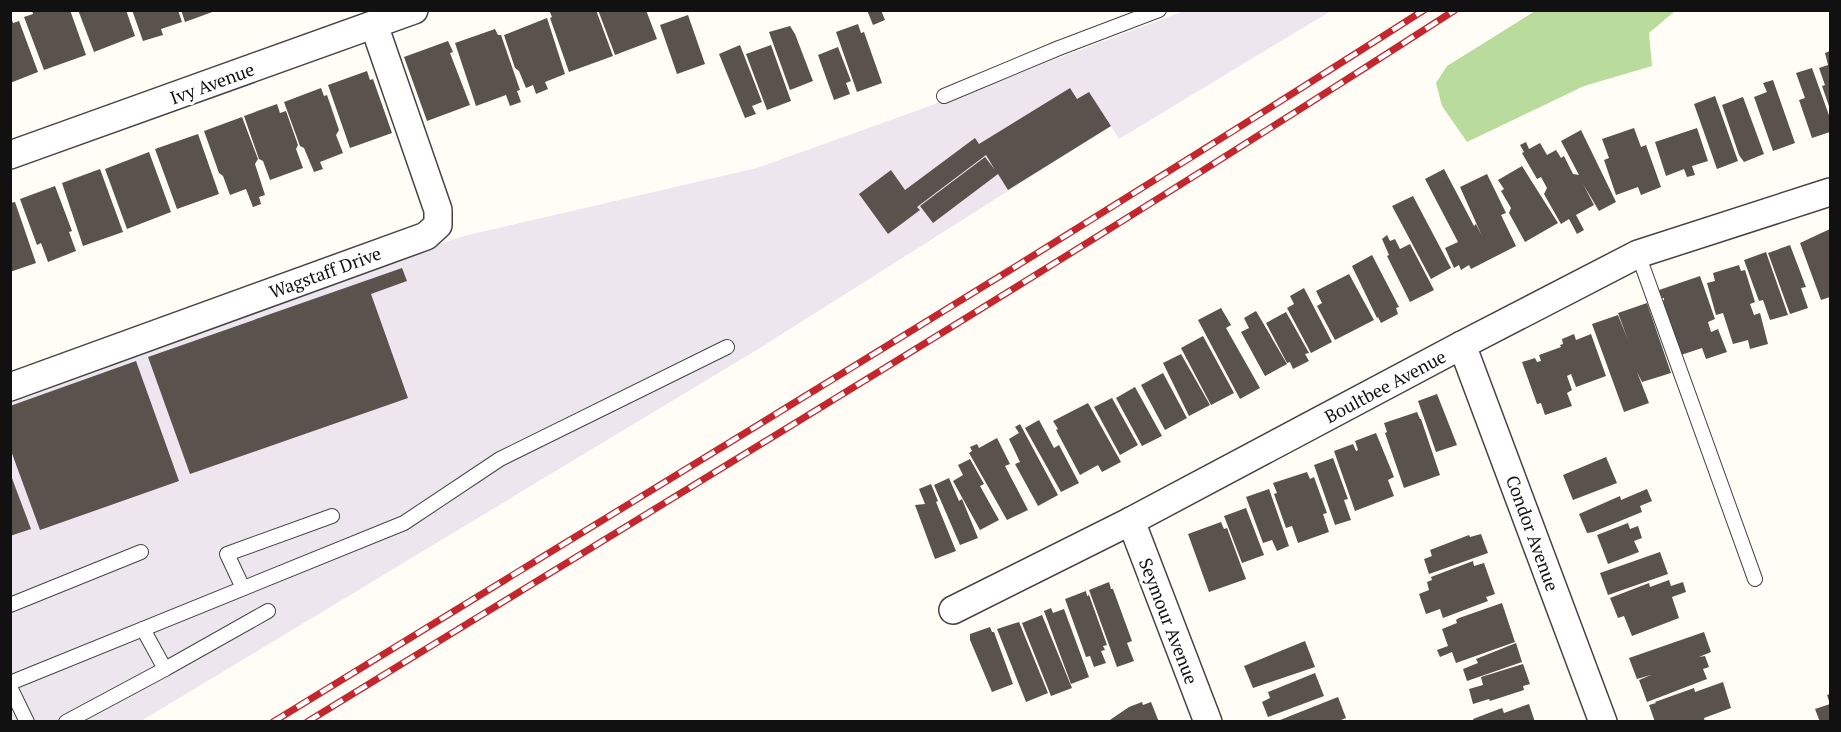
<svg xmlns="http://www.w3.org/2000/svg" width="1841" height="732" font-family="'PT Serif',serif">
<rect width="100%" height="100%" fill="#fffdf5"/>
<path fill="#eee6ef" d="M1184,11H1331L1119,139L1111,126L760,348L141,721L11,722V400L411,253L464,236L757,168L963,94Z"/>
<path fill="#b9dc9c" d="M1535,11H1675L1649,33L1652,66L1584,86L1467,142L1442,106L1436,83L1447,66Z"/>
<g fill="#5a524d">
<path d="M32,10H70L86,55L44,70L24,17L33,14Z"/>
<path d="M78,10H126L135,36L94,52Z"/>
<path d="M132,10H178L182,22L161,29L163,35L143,41Z"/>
<path d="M181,10H215V11L185,22Z"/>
<path d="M549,10H596L613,56L569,72L550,18L552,17Z"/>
<path d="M598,10H646L657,39L615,55Z"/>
<path d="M867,10H881L885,20L873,25Z"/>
<path d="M688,15L705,64L677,74L660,25Z"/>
<path d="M11,17L13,23L19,21L38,72L10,83Z"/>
<path d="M547,18L565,74L545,82L548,89L536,94L533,85L526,88L519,71L515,68L504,35Z"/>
<path d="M858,24L861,33L864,32L882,83L857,92L836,32Z"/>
<path d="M790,26L795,34L813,81L790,90L769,32Z"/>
<path d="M495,29L498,35H501L520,90L517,91L521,102L510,106L506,95L476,106L455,43Z"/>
<path d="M448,41L453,52L450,53L470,105L427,121L404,57Z"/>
<path d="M740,45L762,102L752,106L756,114L745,118L719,54Z"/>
<path d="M771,45L791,101L767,110L746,54Z"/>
<path d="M838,47L851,81L846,83L850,94L834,100L818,55Z"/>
<path d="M1830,51V109L1822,86L1825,85L1819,68L1828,65L1825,53Z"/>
<path d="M1812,68L1830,118V132L1812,138L1799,100L1805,98L1796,73Z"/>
<path d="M367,71L370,80L373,79L392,133L350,148L328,85Z"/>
<path d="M1773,80L1795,143L1773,151L1754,97L1767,92L1763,83Z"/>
<path d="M321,88L324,96L327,95L339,130L336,135L343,153L320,162L323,169L314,172L304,148L300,146L284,102Z"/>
<path d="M1070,88L1077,99L1089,92L1111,126L1008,190L998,174L933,223L920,206L985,157L995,170L986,155L917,207L920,210L888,234L859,194L891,170L905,190L975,138L979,144Z"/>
<path d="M1715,96L1738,161L1717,169L1694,104Z"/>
<path d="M1743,97L1764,154L1744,162L1739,155L1722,105Z"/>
<path d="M277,104L280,113L286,111L298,145L296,149L303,168L270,180L263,161L259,159L244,116Z"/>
<path d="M242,117L258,159L255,164L265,195L259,197L261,204L253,207L246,189L230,195L223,176L219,173L204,131Z"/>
<path d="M1634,128L1641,147L1646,145L1661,187L1641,195L1638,187L1616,195L1604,160L1609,158L1602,139Z"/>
<path d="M1697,128L1708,161L1692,166L1695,175L1687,177L1684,169L1666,176L1655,142Z"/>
<path d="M1581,130L1616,202L1599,211L1583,184L1594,205L1576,215L1584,230L1577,234L1569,219L1561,224L1544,194L1547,188L1541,177L1537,179L1522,153L1524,152L1520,145L1526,142L1529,149L1540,143L1547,155L1556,150L1561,158L1564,156L1573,174L1579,175L1561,141Z"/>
<path d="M198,134L219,194L177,209L155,149Z"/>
<path d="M149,152L171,212L127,229L105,169Z"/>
<path d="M1522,166L1558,223L1525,242L1509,213L1511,208L1501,191L1504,189L1498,180Z"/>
<path d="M100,169L123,232L83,246L62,183Z"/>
<path d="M1444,169L1474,226L1476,224L1482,236L1460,187L1487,174L1506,213L1501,215L1516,246L1471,269L1469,265L1461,270L1459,265L1454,268L1445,248L1458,242L1425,179Z"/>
<path d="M55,186L72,231L69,232L76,251L48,262L41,243L37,245L20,199Z"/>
<path d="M1413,196L1451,268L1431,279L1392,206Z"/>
<path d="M15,202L36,263L10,272V203Z"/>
<path d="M1830,229V297L1821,300L1800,243Z"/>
<path d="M1387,235L1390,241L1395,239L1400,249L1410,244L1434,290L1410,302L1387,256L1389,255L1382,239Z"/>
<path d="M1790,245L1806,287L1801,288L1808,308L1790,314L1768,253Z"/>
<path d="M1766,252L1788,315L1770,320L1763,300L1759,301L1744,260Z"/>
<path d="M1372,255L1399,307L1396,308L1398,314L1381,323L1378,317L1377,318L1352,266Z"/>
<path d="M1739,265L1741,271L1745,270L1755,302L1750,304L1754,315L1760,313L1768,344L1750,349L1748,340L1733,344L1723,313L1716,315L1707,283L1715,281L1713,273Z"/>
<path d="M402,268L407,281L371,294L408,398L190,474L148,357Z"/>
<path d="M1349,274L1374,320L1335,340L1317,306L1322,303L1316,291Z"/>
<path d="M1700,276L1715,319L1708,322L1711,332L1718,329L1727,352L1706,359L1702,348L1681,355L1662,301L1664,300V298H1662L1659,290Z"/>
<path d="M1304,288L1332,342L1311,353L1287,308L1294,304L1290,296Z"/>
<path d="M1647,303L1671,373L1642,382L1637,372L1649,403L1624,412L1592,324L1618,315L1628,340L1618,313Z"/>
<path d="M1221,308L1231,325L1226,328L1260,388L1240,399L1198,320Z"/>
<path d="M1256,311L1287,364L1265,376L1241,332L1249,328L1244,318Z"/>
<path d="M1286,312L1309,353L1305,354L1309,361L1293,369L1290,362L1287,363L1266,323Z"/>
<path d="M1574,334L1576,340L1591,334L1606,376L1576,387L1571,374L1567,376L1572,390L1567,393L1572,406L1545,415L1541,403L1537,404L1522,362L1535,358L1537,362L1541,361L1539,355L1561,347L1560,345L1563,344L1562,339Z"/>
<path d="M1203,336L1234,393L1211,405L1181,348Z"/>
<path d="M1181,354L1210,405L1189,416L1163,363Z"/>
<path d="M136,361L179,481L40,530L10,448V406Z"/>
<path d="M1163,373L1187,418L1165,430L1141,385Z"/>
<path d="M1135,387L1162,436L1142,446L1116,398Z"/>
<path d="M1437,394L1457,445L1436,452L1418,401Z"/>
<path d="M1112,398L1138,445L1120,455L1094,407Z"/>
<path d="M1088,403L1121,462L1102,472L1098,465L1080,475L1056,430L1058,429L1053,421Z"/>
<path d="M1417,412L1420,419H1421L1440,475L1404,488L1385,433L1387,432L1384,423Z"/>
<path d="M1039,420L1054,448L1059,445L1079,483L1061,492L1025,428Z"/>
<path d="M1020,424L1058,495L1038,506L1015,464L1020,462L1009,439L1019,433L1015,427Z"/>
<path d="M1376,433L1394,477L1388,480L1394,496L1355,511L1334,451L1353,444L1356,451L1358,450L1355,441Z"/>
<path d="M997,438L1010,464L1005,466L1028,510L1007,520L969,453L972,451L970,447L977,444L979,448Z"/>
<path d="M1606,457L1617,483L1573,500L1563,475Z"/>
<path d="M1333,458L1348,499L1344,500L1351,520L1335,525L1314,465Z"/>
<path d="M970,459L984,484L980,486L999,520L980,530L953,481L963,475L958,465Z"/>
<path d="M1307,472L1310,479L1314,477L1327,513L1323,514L1329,532L1298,543L1292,526L1286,528L1274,494L1277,493L1273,483Z"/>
<path d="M10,473L31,529L10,536Z"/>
<path d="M949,478L959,501L962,499L978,538L960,545L934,485Z"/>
<path d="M931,484L938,501L936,502L956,551L935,559L915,505L925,504L919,489Z"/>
<path d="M1269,489L1289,546L1277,551L1272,540L1263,543L1246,497Z"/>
<path d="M1647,489L1652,501L1640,506L1642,512L1593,532L1587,533L1579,514L1620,496L1621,500Z"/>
<path d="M1246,508L1264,555L1242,563L1224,516Z"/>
<path d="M1221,522L1224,529L1227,528L1246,579L1209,592L1188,534Z"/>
<path d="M1628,523L1630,529L1638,526L1642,538L1634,541L1639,552L1608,564L1597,535Z"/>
<path d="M1481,534L1488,553L1429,574L1424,559L1432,556L1430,550L1469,535L1470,537Z"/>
<path d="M1660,552L1668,574L1608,595L1600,573Z"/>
<path d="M1473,561L1474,566L1484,563L1495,594L1486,597L1488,601L1443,618L1440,609L1426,614L1419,594L1429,590L1427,582L1432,580L1431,577Z"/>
<path d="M1669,580L1671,586L1683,582L1686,592L1672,597L1679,618L1632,636L1624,616L1618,618L1610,598L1649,583L1650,587Z"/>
<path d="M1109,582L1111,589H1113L1132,641L1127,643L1134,661L1117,667L1089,590Z"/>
<path d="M1086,591L1087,596L1089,595L1107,645L1103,646L1105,650L1101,651L1106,663L1094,667L1090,656L1086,657L1065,599Z"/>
<path d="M1502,603L1515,642L1456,663L1452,652L1440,657L1437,650L1448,646L1442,629L1457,623L1456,620L1459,618Z"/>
<path d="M1051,608L1053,613L1064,609L1089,677L1071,684L1044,611Z"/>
<path d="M1042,615L1072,688L1051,696L1022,623Z"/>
<path d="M1019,622L1048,693L1026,702L997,629Z"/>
<path d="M990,627L992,632H994L1013,684L992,692L970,640V634Z"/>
<path d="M1704,632L1711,652L1699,657L1705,656L1709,667L1703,669L1707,679L1647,702L1639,680L1651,675L1637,679L1629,658Z"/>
<path d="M1305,641L1315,667L1253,688L1244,666Z"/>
<path d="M1516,643L1522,662L1467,681L1463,669L1478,663L1476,659Z"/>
<path d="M1523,664L1530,684L1523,686L1524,690L1490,701L1489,699L1473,704L1469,689L1483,685L1481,677Z"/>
<path d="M1315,673L1324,696L1268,717L1262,702L1270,698L1268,692Z"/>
<path d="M1723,682L1731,708L1704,718L1705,722H1655L1649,705L1656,703L1655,702L1694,688L1695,692Z"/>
<path d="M1830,694V722H1820L1815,709L1830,704L1827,695Z"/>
<path d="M1338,697L1346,718L1336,722H1275Z"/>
<path d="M1142,702L1143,705L1151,702L1159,722H1107L1129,707Z"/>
<path d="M1529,704L1535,722H1474L1473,719L1502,708L1504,713Z"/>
</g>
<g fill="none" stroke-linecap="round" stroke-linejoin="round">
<g stroke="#444" stroke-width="16">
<g id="lane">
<path d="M944,96L1059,48L1159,10"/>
<path d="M1638,254L1755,579"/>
<path d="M243,588L227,554L332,516"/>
<path d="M10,605L141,552"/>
<path d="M143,629L165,669L268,611"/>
<path d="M10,683L404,523L500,459L727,347"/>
<path d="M10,687L27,722"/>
<path d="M66,722L165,669"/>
</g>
</g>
<g stroke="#444" stroke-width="30">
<g id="street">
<path d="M10,155L414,10"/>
<path d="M1462,345L1603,722"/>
<path d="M10,387L426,236L438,225V210L374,25"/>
<path d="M1131,521L1208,722"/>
<path d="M953,610L1131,521L1462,345L1638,254L1830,192"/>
</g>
</g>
<use href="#lane" stroke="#fff" stroke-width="14"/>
<use href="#street" stroke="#fff" stroke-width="27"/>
<g stroke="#c4262e" stroke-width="7">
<g id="rail">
<path d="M273,722C657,486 1044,253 1424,10"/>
<path d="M307,722C691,486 1077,254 1455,10"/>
</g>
</g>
<use href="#rail" stroke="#fff" stroke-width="4.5" stroke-dasharray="14" stroke-linecap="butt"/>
</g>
<g text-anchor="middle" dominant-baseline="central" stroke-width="6" stroke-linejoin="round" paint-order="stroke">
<g font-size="18" fill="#111" stroke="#fff">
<text transform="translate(212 83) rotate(-20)">Ivy Avenue</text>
<text transform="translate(325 272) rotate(-20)">Wagstaff Drive</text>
<text transform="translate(1385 386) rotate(-28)">Boultbee Avenue</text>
<text transform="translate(1533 533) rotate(70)">Condor Avenue</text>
<text transform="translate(1169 621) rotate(69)">Seymour Avenue</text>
</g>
</g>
<rect width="1841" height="732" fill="none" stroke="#111111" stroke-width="24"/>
</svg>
